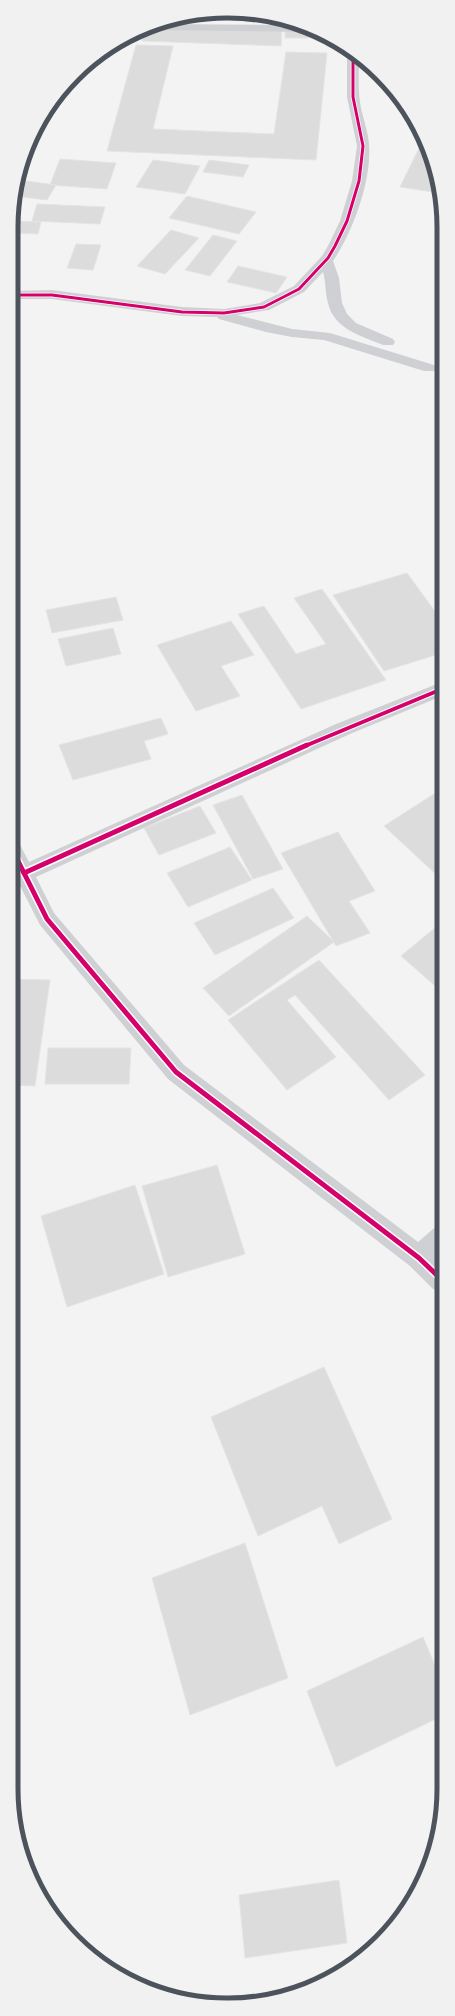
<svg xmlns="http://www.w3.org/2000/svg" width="455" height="2016" font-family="'DejaVu Sans',sans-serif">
<rect width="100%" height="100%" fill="#f3f3f3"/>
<g fill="#dcdcdd" stroke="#e4e4e5">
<path d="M256,13L270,17L236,16L237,14Z"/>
<path d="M157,25L282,29L281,46L142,41L144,32Z"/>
<rect x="285" y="29" width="23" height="9"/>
<path d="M136,45L173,46L153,129L274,134L286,52L327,53L316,160L107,151Z"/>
<path d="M424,138L440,193L400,187Z"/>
<path d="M60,159L116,163L107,189L50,185Z"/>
<path d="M153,160L200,166L185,194L136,187Z"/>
<path d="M209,160L249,165L243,177L203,172Z"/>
<path d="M19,180L56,185L47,200L14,196Z"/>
<path d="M187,196L256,212L239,234L169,218Z"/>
<path d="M37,204L105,207L100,224L32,221Z"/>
<path d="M13,221L41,222L38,234L13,233Z"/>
<path d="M171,230L199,238L165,274L137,266Z"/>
<path d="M213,235L237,241L210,276L185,270Z"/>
<path d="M76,244L101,245L93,270L67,268Z"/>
<path d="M238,266L287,277L276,293L227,282Z"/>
<path d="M407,573L442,621V653L384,671L333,595Z"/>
<path d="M322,589L386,680L301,709L238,614L264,606L296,654L326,644L294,598Z"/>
<path d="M116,597L123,620L52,633L46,610Z"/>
<path d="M231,621L254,655L221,666L240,696L196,711L157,645Z"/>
<path d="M113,628L121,654L66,666L58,639Z"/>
<path d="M161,718L168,734L144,741L151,759L73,780L59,745Z"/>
<path d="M437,792L442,796V840L436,844L442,849V877L440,878L384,826Z"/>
<path d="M242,795L283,869L253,879L213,805Z"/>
<path d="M200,806L216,833L159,855L144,828Z"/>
<path d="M338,832L375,891L349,901L370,933L336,946L281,853Z"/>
<path d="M230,847L252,880L188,907L167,873Z"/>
<path d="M273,888L294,918L215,955L194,923Z"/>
<path d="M307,916L334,942L229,1016L203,988Z"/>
<path d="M442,922V992L401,956Z"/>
<path d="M319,960L425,1075L389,1100L295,995L287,1000L336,1057L287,1090L228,1020Z"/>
<path d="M12,979L50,980L35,1086L12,1085Z"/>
<path d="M48,1048H131L129,1084H45Z"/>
<path d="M217,1165L245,1254L168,1277L142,1186Z"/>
<path d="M135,1185L164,1274L67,1307L41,1216Z"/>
<path d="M324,1367L392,1519L339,1544L322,1506L258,1536L211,1417Z"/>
<path d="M245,1543L288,1678L190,1715L152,1578Z"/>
<path d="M423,1637L442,1682V1716L336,1767L307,1691Z"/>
<path d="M339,1880L347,1943L245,1958L239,1895Z"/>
</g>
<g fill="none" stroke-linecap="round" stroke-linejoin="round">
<g fill="#ced0d3" fill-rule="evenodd">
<path d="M161,24L297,25L315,31L310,32L155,30L150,29Z"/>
<path d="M349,52L359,59C359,73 358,88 360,102C362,116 368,130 369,144C372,180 353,232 333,261L339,278L342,303L347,314L356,323L393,339L395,342L393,345H383C361,336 334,329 328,303C325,293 326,282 323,272L304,292L269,310L237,315L292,329L330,333L434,365L437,368L434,371H424L324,340L292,337L266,332L219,319L217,317L182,316L52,299H13V291L52,290L182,307L224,309L260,303L294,286L322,256L328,246L340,221L352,181L357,146L347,97V54Z"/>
<path d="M442,682V696L350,734L36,877L54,913L184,1065L418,1242L433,1229L442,1225V1253L437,1258L442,1263V1292L433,1289L410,1266L168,1079L40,925L12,870V841L19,843L29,862L336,724Z"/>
</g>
<g stroke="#fff" stroke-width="4.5">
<path id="cycleway-far2" d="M13,295H52L182,312L224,313L264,307L299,289L328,258L335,246L347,221L359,181L363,146L353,97V54"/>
</g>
<g stroke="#fff" stroke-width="6">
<path id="cycleway-far1" d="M305,746L442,689"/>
</g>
<g stroke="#fff" stroke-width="8">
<g id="cycleway">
<path d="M12,849L47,919L176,1072L419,1258L442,1280"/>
<path d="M24,873L307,745"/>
</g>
</g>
<use href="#cycleway-far2" stroke="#d6006c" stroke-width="3"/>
<use href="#cycleway-far1" stroke="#d6006c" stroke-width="4"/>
<use href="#cycleway" stroke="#d6006c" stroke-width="5"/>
</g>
<path d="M0 0H455V2016H0ZM227 18H228A209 209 0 0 1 437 227V1789A209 209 0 0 1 228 1998H227A209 209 0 0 1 18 1789V227A209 209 0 0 1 227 18Z" fill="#f1f1f2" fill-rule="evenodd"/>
<path fill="none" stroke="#4c535d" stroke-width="5" d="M227 18H228A209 209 0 0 1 437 227V1789A209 209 0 0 1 228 1998H227A209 209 0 0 1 18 1789V227A209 209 0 0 1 227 18Z"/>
</svg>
